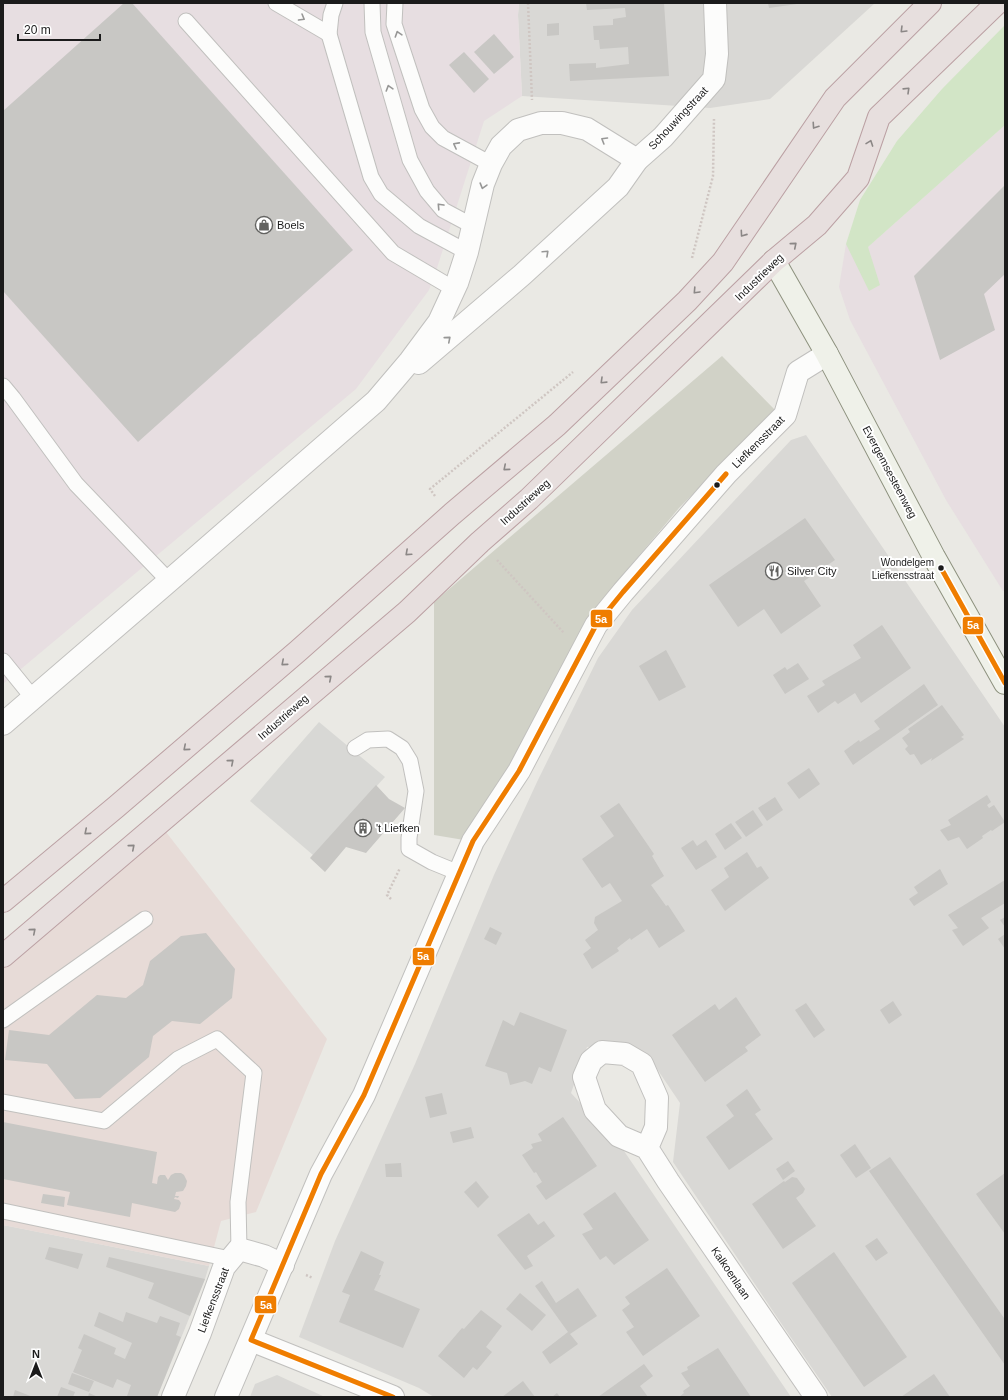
<svg xmlns="http://www.w3.org/2000/svg" width="1008" height="1400" font-family="Arial,sans-serif">
<rect width="100%" height="100%" fill="#eae9e4"/>
<g fill="#d9d8d5">
<path d="M519,3H875L770,99L710,108L522,96L518,15Z"/>
<path d="M806,435L1005,727V1397H832L781,1323L673,1162L680,1103L649,1057L621,1045L587,1047L571,1093L622,1148L791,1397H434L419,1388L299,1337L335,1241L415,1064L494,875L537,782L598,658L632,610L791,440Z"/>
<path d="M3,1225L209,1266L205,1279L157,1397H3Z"/>
<path d="M277,1375L325,1397H250L255,1384Z"/>
</g>
<path fill="#e7dbd7" d="M166,832L327,1039L256,1212L221,1221L209,1266L3,1225V967Z"/>
<g fill="#e7dee1">
<path d="M3,3H519L518,15L522,96L484,121L437,268L429,290L356,389L3,684Z"/>
<path d="M1005,125V590L1003,591L946,500L850,320L839,287L846,244L868,247Z"/>
</g>
<path fill="#d1d2c7" d="M722,356L776,411L679,508L590,614L516,754L464,840L434,835V602Z"/>
<path fill="#d2e5c6" d="M1005,25V125L868,247L880,285L869,291L846,244L860,200L897,141L942,89Z"/>
<path fill="#d8d8d5" d="M319,722L385,777L313,855L250,801Z"/>
<g fill="#c8c7c4">
<path d="M124,3H132L353,250L138,442L3,291V111Z"/>
<path d="M586,3H664L669,76L570,81L569,64L596,63V68L629,64L628,47L600,49L599,40H594L593,26L613,25V19L626,17L625,8L587,10Z"/>
<path d="M768,3H797V4L769,8Z"/>
<path d="M559,23V35L547,36V24Z"/>
<path d="M494,34L514,57L494,74L474,52Z"/>
<path d="M464,52L489,79L474,93L449,65Z"/>
<path d="M1005,185V274L984,294L995,330L940,360L914,276Z"/>
<path d="M805,518L835,560L804,581L821,606L781,634L764,609L738,627L709,585Z"/>
<path d="M882,625L911,668L861,703L855,693L838,704L835,701L818,713L807,696L825,685L822,681L861,658L853,645Z"/>
<path d="M666,650L686,687L659,701L639,666Z"/>
<path d="M798,663L809,679L785,694L773,675L785,667L787,670Z"/>
<path d="M924,684L938,705L853,765L844,751L859,740L860,742L880,729L874,721Z"/>
<path d="M942,705L964,735L961,737L964,739L931,761L932,758L921,765L914,754L910,755L905,749L908,746L902,738L910,732L908,729Z"/>
<path d="M809,768L820,784L799,799L787,783Z"/>
<path d="M376,785L389,799L405,808L366,853L346,847L325,872L310,858Z"/>
<path d="M987,795L991,802L987,805L989,808L994,805L1005,822L992,831L991,830L982,836L983,838L967,849L959,837L948,841L940,830L951,825L948,820Z"/>
<path d="M775,797L783,810L767,821L758,808Z"/>
<path d="M619,803L654,854L652,856L664,876L651,885L666,906L668,905L685,931L659,948L647,929L631,940L630,938L617,948L619,951L592,969L583,954L591,948L585,940L598,930L594,923L595,917L622,901L610,883L602,888L582,859L614,836L600,816Z"/>
<path d="M753,810L763,825L746,837L735,822Z"/>
<path d="M731,823L742,838L725,850L715,834Z"/>
<path d="M693,840L697,846L706,840L717,857L696,870L681,848Z"/>
<path d="M747,852L757,868L761,866L769,878L725,911L711,890L729,877L724,868Z"/>
<path d="M940,869L948,884L914,906L909,899L918,893L914,887Z"/>
<path d="M1005,880V903L981,918L989,928L963,946L952,930L958,928L948,915Z"/>
<path d="M1005,917V927L1000,920Z"/>
<path d="M490,927L502,933L496,945L484,939Z"/>
<path d="M206,933L235,969L232,998L200,1024L172,1021L153,1036L149,1057L100,1098L75,1099L47,1064L5,1060L9,1030L49,1035L97,995L126,998L143,985L150,961L181,936Z"/>
<path d="M1005,934V949L998,939Z"/>
<path d="M736,997L761,1035L745,1047L748,1051L705,1082L672,1035L715,1004L719,1010Z"/>
<path d="M893,1001L902,1015L889,1024L880,1010Z"/>
<path d="M806,1003L825,1030L814,1038L795,1010Z"/>
<path d="M520,1012L567,1030L551,1072L539,1067L532,1084L525,1081L510,1085L507,1073L485,1066L503,1020L514,1026Z"/>
<path d="M747,1089L761,1110L755,1114L773,1139L729,1170L706,1137L734,1116L726,1105Z"/>
<path d="M442,1093L447,1114L430,1118L425,1097Z"/>
<path d="M563,1117L597,1166L546,1200L536,1186L542,1182L536,1172L534,1173L522,1155L533,1148L531,1144L542,1141L538,1134Z"/>
<path d="M3,1122L157,1152L152,1183L157,1184L158,1177L160,1175H165L168,1180L171,1175L175,1173H181L184,1175L187,1181L186,1186L183,1191L176,1192L175,1196H179L178,1198L175,1197L174,1199L179,1200L181,1203L179,1209L175,1212L132,1203L130,1217L67,1205L70,1192L3,1179Z"/>
<path d="M471,1127L474,1138L453,1143L450,1132Z"/>
<path d="M855,1144L871,1168L856,1178L840,1155Z"/>
<path d="M890,1157L1004,1318H1005V1365L869,1171Z"/>
<path d="M788,1161L795,1171L783,1180L776,1169Z"/>
<path d="M401,1163L402,1177H386L385,1164Z"/>
<path d="M1005,1173V1234L976,1194Z"/>
<path d="M792,1177L797,1178L805,1189L803,1193L796,1198L816,1226L783,1249L752,1204L784,1181L785,1182Z"/>
<path d="M476,1181L489,1197L478,1208L464,1192Z"/>
<path d="M615,1192L649,1240L614,1265L606,1256L600,1260L582,1234L593,1229L583,1214Z"/>
<path d="M43,1194L65,1197L64,1207L41,1203Z"/>
<path d="M529,1213L538,1225L544,1221L555,1236L527,1256L533,1266L525,1270L497,1235Z"/>
<path d="M877,1238L888,1253L876,1261L865,1246Z"/>
<path d="M49,1247L83,1254L78,1269L45,1259Z"/>
<path d="M361,1251L384,1262L379,1275H381L374,1290L420,1309L403,1348L339,1322L350,1295L342,1292Z"/>
<path d="M834,1252L907,1357L864,1387L792,1283Z"/>
<path d="M109,1257L205,1279L190,1316L148,1298L154,1283L106,1267Z"/>
<path d="M667,1268L700,1316L643,1356L626,1332L634,1327L622,1310L630,1304L625,1297Z"/>
<path d="M542,1281L556,1303L578,1288L597,1316L570,1334L578,1344L550,1364L542,1352L568,1332L535,1286Z"/>
<path d="M520,1293L546,1315L532,1331L506,1309Z"/>
<path d="M481,1310L502,1326L486,1347L492,1352L477,1370L473,1367L464,1378L438,1356L462,1328L464,1329Z"/>
<path d="M99,1312L123,1322L126,1312L157,1323L160,1316L180,1323L176,1335L181,1337L157,1397H130L127,1396L131,1385L117,1379L113,1388L73,1372L82,1350L78,1348L84,1334L116,1348L114,1354L125,1359L132,1343L94,1326Z"/>
<path d="M718,1348L751,1397H679L684,1393L683,1391L690,1386L681,1373L688,1370L687,1367Z"/>
<path d="M644,1364L653,1376L640,1386L648,1397H598Z"/>
<path d="M72,1373L94,1381L89,1392L68,1384Z"/>
<path d="M934,1374L950,1397H901Z"/>
<path d="M523,1381L535,1397H502Z"/>
<path d="M61,1387L75,1392L73,1397H57Z"/>
<path d="M15,1390L33,1397H13Z"/>
<path d="M89,1393L98,1397H88Z"/>
<path d="M557,1393L560,1397H552Z"/>
</g>
<g fill="none" stroke-linecap="round" stroke-linejoin="round">
<g stroke="#c1c0be" stroke-width="17">
<g id="lane">
<path d="M276,3L329,34"/>
<path d="M335,3L331,15L329,34L371,177L381,194L419,226L467,252"/>
<path d="M372,3L373,32L410,160L427,191L443,210L473,226"/>
<path d="M395,3L394,24L422,109L432,127L443,138L491,164"/>
<path d="M186,21L393,253L454,289"/>
<path d="M3,386L13,398L76,484L169,581"/>
<path d="M3,661L33,698"/>
<path d="M355,748L368,740L388,739L402,748L410,761L416,791L409,838V849L432,862L459,873"/>
<path d="M3,1020L145,919"/>
<path d="M3,1102L104,1121L178,1059L217,1039L254,1073L238,1202L239,1249"/>
<path d="M3,1211L230,1259"/>
</g>
</g>
<g stroke="#c1c0be" stroke-width="24">
<g id="street">
<path d="M419,363L522,275L618,187L637,160L663,137L714,79L717,54L715,3"/>
<path d="M3,724L169,581L376,401L410,361L439,322L457,283L467,252L483,184L491,164L501,146L518,130L541,123H562L587,129L637,160"/>
<path d="M647,1148L656,1127L657,1098L642,1064L625,1054L602,1052L591,1061L584,1077L595,1110L619,1136L647,1148L668,1181L816,1397"/>
<path d="M251,1340L393,1397"/>
<path d="M173,1397L200,1333L224,1267L239,1249L264,1256L283,1265"/>
<path d="M226,1397L321,1174L364,1095L473,841L519,771L596,625L623,592L726,474L785,415L798,372L827,354"/>
</g>
</g>
<g stroke="#8d917e" stroke-width="24">
<path id="secondary" d="M774,261L827,354L934,557L1005,683"/>
</g>
<g stroke="#bba0a3" stroke-width="24">
<g id="highway">
<path d="M3,901L116,807L298,651L452,514L557,425L687,301L723,262L835,98L930,3"/>
<path d="M3,956L407,612L480,542L529,499L774,261L817,225L858,178L879,117L997,3"/>
</g>
</g>
<g stroke="#cfc6c2" stroke-width="2.5" stroke-dasharray="2 2" stroke-linecap="butt">
<path d="M528,3L532,100"/>
<path d="M692,258L713,176L714,119"/>
<path d="M435,496L430,489L573,372"/>
<path d="M497,560L564,633"/>
<path d="M391,899L387,895L400,868"/>
<path d="M306,1275L313,1278"/>
</g>
<use href="#lane" stroke="#fcfcfb" stroke-width="15"/>
<use href="#street" stroke="#fcfcfb" stroke-width="22"/>
<use href="#secondary" stroke="#eff1e9" stroke-width="22"/>
<use href="#highway" stroke="#e7dfde" stroke-width="22"/>
<g stroke="#fff" stroke-width="8">
<g id="bus-1">
<path d="M941,568L1005,683"/>
<path d="M393,1397L251,1340L321,1174L364,1095L473,841L519,771L596,625L623,592L726,474"/>
</g>
</g>
<use href="#bus-1" stroke="#ef7d00" stroke-width="5"/>
</g>
<defs><path id="oneway-chevron" d="M-2-3.5L2.5 0L-2 3.5" fill="none" stroke-width="1.6" stroke-linecap="round" stroke-linejoin="round"/></defs>
<g stroke="#979796">
<use href="#oneway-chevron" transform="translate(302 18) rotate(30)"/>
<use href="#oneway-chevron" transform="translate(398 34) rotate(-108)"/>
<use href="#oneway-chevron" transform="translate(389 88) rotate(-107)"/>
<use href="#oneway-chevron" transform="translate(604 140) rotate(-149)"/>
<use href="#oneway-chevron" transform="translate(456 145) rotate(-152)"/>
<use href="#oneway-chevron" transform="translate(483 186) rotate(106)"/>
<use href="#oneway-chevron" transform="translate(440 206) rotate(-133)"/>
<use href="#oneway-chevron" transform="translate(546 253) rotate(-43)"/>
<use href="#oneway-chevron" transform="translate(448 339) rotate(-41)"/>
</g>
<g stroke="#8b8786">
<use href="#oneway-chevron" transform="translate(903 30) rotate(135)"/>
<use href="#oneway-chevron" transform="translate(907 90) rotate(-44)"/>
<use href="#oneway-chevron" transform="translate(815 126) rotate(124)"/>
<use href="#oneway-chevron" transform="translate(870 143) rotate(-70)"/>
<use href="#oneway-chevron" transform="translate(743 234) rotate(125)"/>
<use href="#oneway-chevron" transform="translate(794 245) rotate(-40)"/>
<use href="#oneway-chevron" transform="translate(696 291) rotate(133)"/>
<use href="#oneway-chevron" transform="translate(603 381) rotate(136)"/>
<use href="#oneway-chevron" transform="translate(506 468) rotate(139)"/>
<use href="#oneway-chevron" transform="translate(408 553) rotate(138)"/>
<use href="#oneway-chevron" transform="translate(284 663) rotate(139)"/>
<use href="#oneway-chevron" transform="translate(329 678) rotate(-41)"/>
<use href="#oneway-chevron" transform="translate(186 748) rotate(139)"/>
<use href="#oneway-chevron" transform="translate(231 762) rotate(-41)"/>
<use href="#oneway-chevron" transform="translate(87 832) rotate(140)"/>
<use href="#oneway-chevron" transform="translate(132 847) rotate(-41)"/>
<use href="#oneway-chevron" transform="translate(33 931) rotate(-41)"/>
</g>
<defs>
<g id="shop-ring" transform="scale(0.9)"><circle r="9.5" fill="#fff" stroke="#636361" stroke-width="1.5"/><path d="M-5-2.5h2.3a2.7 3.5 0 0 1 5.4 0H5L5.5 6h-11ZM-1.5-2.5h3a1.5 2.3 0 0 0-3 0Z" fill="#636361"/></g>
<g id="restaurant-ring" transform="scale(0.9)"><circle r="9.5" fill="#fff" stroke="#636361" stroke-width="1.5"/><path d="M-5-6h1v4h1v-4h1v4h1v-4h1v5L-1.5 .5V6h-2V.5L-5-1ZM5-6V6H3V1.5H1.5Q1.5-4 5-6Z" fill="#636361"/></g>
<g id="building-ring" transform="scale(0.9)"><circle r="9.5" fill="#fff" stroke="#636361" stroke-width="1.5"/><path d="M-4-6H4V6H1V3H-1V6H-4ZM-2.5-4.3h1.7v1.8h-1.7ZM.8-4.3h1.7v1.8H.8ZM-2.5-1h1.7V.8h-1.7ZM.8-1h1.7V.8H.8Z" fill="#636361"/></g>
</defs>
<g fill-rule="evenodd">
<use href="#shop-ring" x="264" y="225"/>
<use href="#restaurant-ring" x="774" y="571"/>
<use href="#building-ring" x="363" y="828"/>
</g>
<g fill="#1b1b1b" stroke="#fff" stroke-width="1.5">
<circle cx="717" cy="485" r="3.5"/>
<circle cx="941" cy="568" r="3.5"/>
</g>
<g text-anchor="middle" dominant-baseline="central" stroke-width="4" stroke-linejoin="round" paint-order="stroke">
<g font-size="10" fill="#1b1b1b" stroke="#fff" text-anchor="end">
<text x="934" y="562">Wondelgem<tspan x="934" dy="13">Liefkensstraat</tspan></text>
</g>
<g font-size="11" fill="#1b1b1b" stroke="#fff">
<text transform="translate(678 118) rotate(-47)">Schouwingstraat</text>
<text transform="translate(759 277) rotate(-44)">Industrieweg</text>
<text transform="translate(758 442) rotate(-45)">Liefkensstraat</text>
<text transform="translate(890 472) rotate(62)">Evergemsesteenweg</text>
<text transform="translate(525 502) rotate(-42)">Industrieweg</text>
<text transform="translate(283 717) rotate(-41)">Industrieweg</text>
<text transform="translate(731 1273) rotate(56)">Kalkoenlaan</text>
<text transform="translate(213 1300) rotate(-69)">Liefkensstraat</text>
</g>
<g font-size="11" fill="#1b1b1b" stroke="#fff" text-anchor="start">
<text x="277" y="225">Boels</text>
<text x="787" y="571">Silver City</text>
<text x="376" y="828">'t Liefken</text>
</g>
</g>
<g stroke="#fff" stroke-width="1.5">
<rect x="590" y="609" width="23" height="19" rx="4" fill="#ef7d00"/>
<rect x="962" y="616" width="22" height="19" rx="4" fill="#ef7d00"/>
<rect x="412" y="947" width="23" height="19" rx="4" fill="#ef7d00"/>
<rect x="254" y="1295" width="23" height="19" rx="4" fill="#ef7d00"/>
</g>
<g font-size="11" text-anchor="middle" font-weight="bold" fill="#fff">
<text x="601" y="623">5a</text>
<text x="973" y="629">5a</text>
<text x="423" y="960">5a</text>
<text x="266" y="1309">5a</text>
</g>
<rect width="1008" height="1400" fill="none" stroke="#1b1b1b" stroke-width="8"/>
<g transform="translate(36 1364)" stroke="#ffffff" stroke-width="3" paint-order="stroke">
<path d="M0-3L7 15L0 10L-7 15Z" fill="#1b1b1b"/>
<text y="-6" font-size="11" font-weight="bold" text-anchor="middle" fill="#1b1b1b">N</text>
</g>
<path d="M18 34v6h82v-6" fill="none" stroke="#1b1b1b" stroke-width="2"/>
<text x="24" y="34" font-size="12" fill="#1b1b1b" stroke="#ffffff" stroke-width="3" paint-order="stroke">20 m</text>
</svg>
